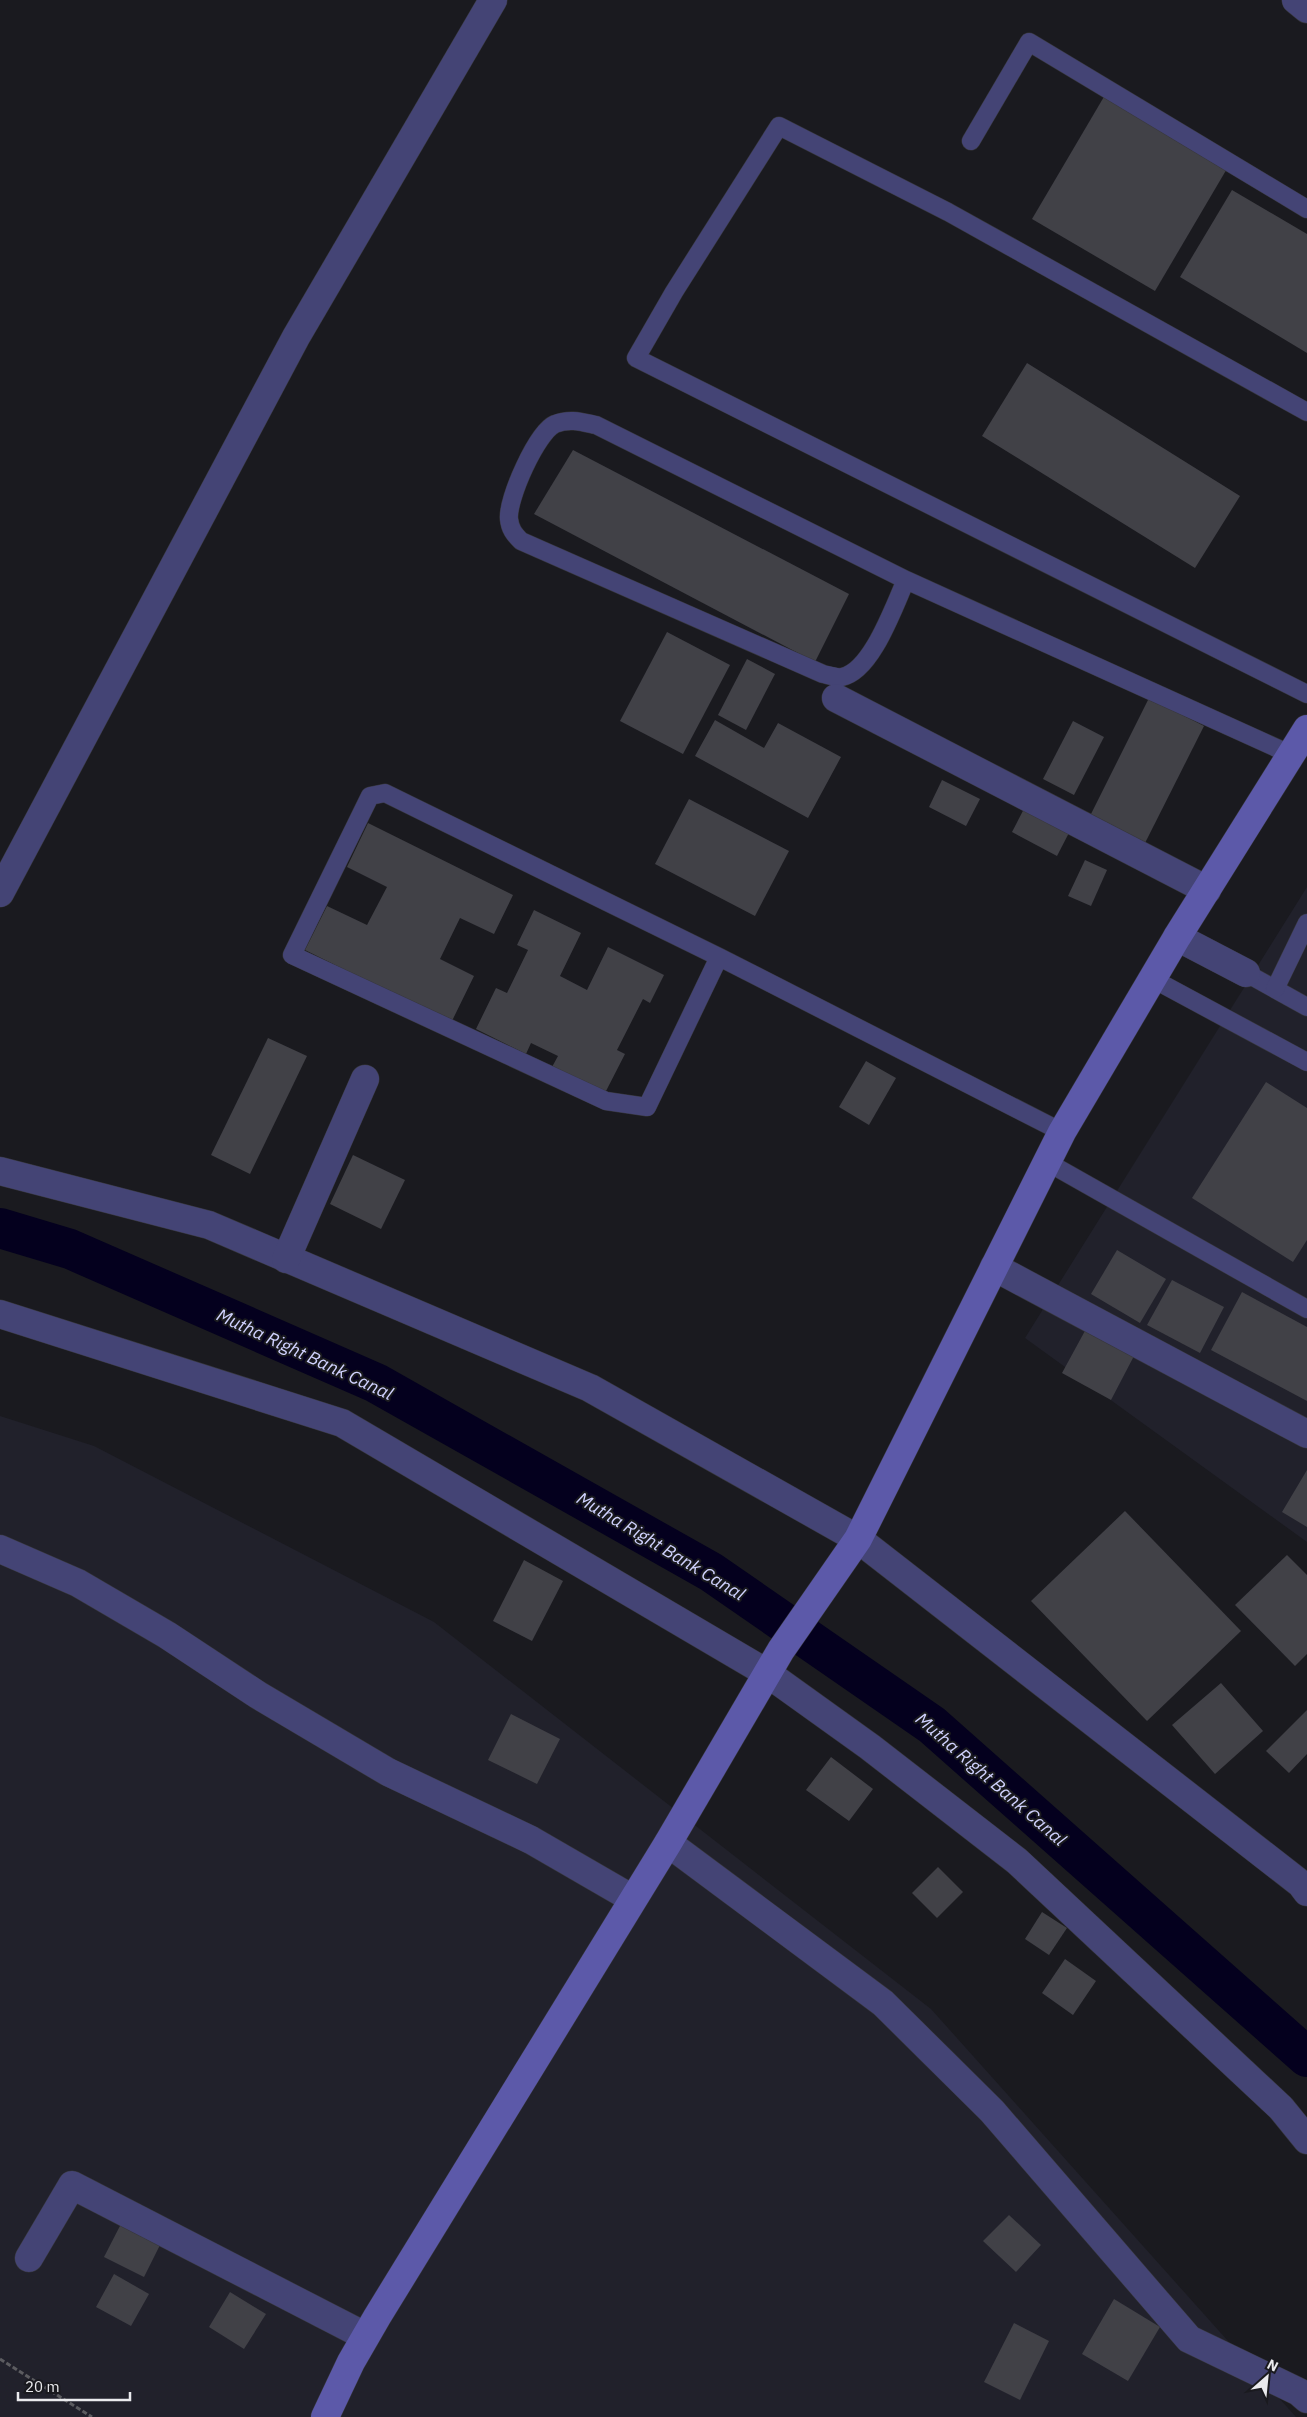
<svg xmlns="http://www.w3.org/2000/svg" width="1307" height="2417" font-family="'IBM Plex Sans',sans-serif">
<rect width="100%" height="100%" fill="#1a1a1f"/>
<g fill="#21212b">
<path d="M1307,887V1542L1025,1338Z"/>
<path d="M0,1416L94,1446L434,1622L931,2009L1296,2417H0Z"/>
</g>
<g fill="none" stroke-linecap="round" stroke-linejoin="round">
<path stroke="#04001e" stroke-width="40" d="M0,1228L70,1249L376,1383L711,1572L932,1725L1307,2057"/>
</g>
<g fill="#414147">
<path d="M1105,95L1228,167L1155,291L1032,219Z"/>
<path d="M1232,190L1307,234V353L1180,277Z"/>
<path d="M1027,363L1240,496L1195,568L982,436Z"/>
<path d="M573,450L849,594L815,662L534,514Z"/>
<path d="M667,632L730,665L683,754L620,721Z"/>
<path d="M747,659L775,674L746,730L718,715Z"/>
<path d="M1149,698L1204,726L1142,849L1087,822Z"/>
<path d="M715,720L764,748L778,723L841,757L808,818L695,756Z"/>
<path d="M1073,721L1104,737L1074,795L1043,779Z"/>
<path d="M942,780L980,799L966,826L929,807Z"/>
<path d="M689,799L789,851L755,916L655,864Z"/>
<path d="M1027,803L1072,827L1057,856L1012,832Z"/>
<path d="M368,823L513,895L494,934L460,918L440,959L474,976L451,1023L305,950L327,906L367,925L387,887L347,867Z"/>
<path d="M1085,860L1107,870L1091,906L1068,896Z"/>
<path d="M534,910L581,933L560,976L587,990L608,947L664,975L650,1003L643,999L617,1050L625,1054L605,1093L552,1067L558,1056L531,1043L526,1054L476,1029L496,988L507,993L528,950L517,945Z"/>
<path d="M268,1038L307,1056L250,1174L211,1155Z"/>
<path d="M866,1061L896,1078L869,1125L839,1107Z"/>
<path d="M1266,1082L1307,1108V1240L1293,1262L1192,1198Z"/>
<path d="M353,1155L405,1180L381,1229L330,1204Z"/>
<path d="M1117,1250L1166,1279L1140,1323L1091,1294Z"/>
<path d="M1172,1280L1224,1307L1200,1353L1147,1325Z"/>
<path d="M1242,1292L1307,1327V1401L1211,1350Z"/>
<path d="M1086,1329L1134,1356L1111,1400L1062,1373Z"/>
<path d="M1307,1470V1527L1282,1512Z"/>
<path d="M1125,1511L1241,1631L1147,1721L1031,1601Z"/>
<path d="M1287,1555L1307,1575V1654L1295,1666L1235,1605Z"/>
<path d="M524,1560L563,1581L532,1641L493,1621Z"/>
<path d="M1221,1683L1263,1731L1215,1774L1172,1725Z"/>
<path d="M1307,1710V1754L1289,1773L1266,1751Z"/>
<path d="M511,1714L560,1739L537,1784L488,1760Z"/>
<path d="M831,1757L873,1789L849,1821L806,1790Z"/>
<path d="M938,1867L963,1892L937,1918L912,1893Z"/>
<path d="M1042,1912L1067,1928L1049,1955L1025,1939Z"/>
<path d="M1065,1959L1096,1981L1073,2015L1042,1993Z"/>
<path d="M1009,2215L1041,2245L1016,2272L983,2241Z"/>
<path d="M122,2222L161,2243L144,2277L104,2257Z"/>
<path d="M114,2274L149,2294L131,2326L96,2307Z"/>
<path d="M230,2292L266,2314L244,2349L209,2327Z"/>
<path d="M1114,2299L1160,2327L1128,2381L1082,2354Z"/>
<path d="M1014,2323L1049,2341L1020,2400L984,2382Z"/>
</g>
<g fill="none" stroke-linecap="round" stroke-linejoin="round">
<g stroke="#37373c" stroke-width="19">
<g id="lane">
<path d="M971,141L1029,42L1307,209"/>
<path d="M1307,412L948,212L779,126L674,292L636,358L1307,694"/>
<path d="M906,580C894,606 872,671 842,677C836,678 828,675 823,674L521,541C514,534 510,529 509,519C507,499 537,432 555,424C570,418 582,422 596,425L906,580L1292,755"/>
<path d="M719,957L647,1107L606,1101L292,955L370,796L385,793L719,957L1062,1132"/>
<path d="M1246,973L1307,1007"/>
<path d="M1153,979L1307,1062"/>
<path d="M1275,989L1307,923"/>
<path d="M1047,1162L1307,1309"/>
</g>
</g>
<g stroke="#37373c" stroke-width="29">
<g id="street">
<path d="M1296,0L1307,9"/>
<path d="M836,698L1207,890"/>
<path d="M0,893L296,337L493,0"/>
<path d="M1177,937L1246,973"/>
<path d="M0,1171L209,1225L590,1388L858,1539L1301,1884L1307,1892"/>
<path d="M286,1259L365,1079"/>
<path d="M994,1267L1307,1434"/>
<path d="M0,1314L342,1423L767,1673L870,1747L1017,1861L1281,2108L1307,2140"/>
<path d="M0,1549L78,1583L167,1635L258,1695L388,1772L531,1840L633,1899"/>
<path d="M668,1843L883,2003L992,2111L1189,2339L1299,2392L1307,2399"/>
<path d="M29,2258L72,2185L365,2336"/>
</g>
</g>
<g stroke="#37373c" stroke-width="29">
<path id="secondary" d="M325,2417L351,2362L377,2317L668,1843L781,1650L858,1539L1062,1132L1177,937L1307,729"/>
</g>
<path stroke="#5c5c60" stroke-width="3" stroke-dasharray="5 2.5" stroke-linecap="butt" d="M0,2359L92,2417"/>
<use href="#lane" stroke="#444475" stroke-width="18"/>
<use href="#street" stroke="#444475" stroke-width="28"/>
<use href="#secondary" stroke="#5c59a9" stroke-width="28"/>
</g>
<g text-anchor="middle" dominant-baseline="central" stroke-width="4" stroke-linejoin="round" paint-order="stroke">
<g font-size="18" font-style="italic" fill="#d0d2fe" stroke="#1a1a1f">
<text transform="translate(305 1354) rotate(25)">Mutha Right Bank Canal</text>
<text transform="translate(661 1546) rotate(31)">Mutha Right Bank Canal</text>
<text transform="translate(991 1779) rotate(41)">Mutha Right Bank Canal</text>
</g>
</g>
<g transform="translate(1267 2377) rotate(27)" stroke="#1a1a1f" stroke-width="4" paint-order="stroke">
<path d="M0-4L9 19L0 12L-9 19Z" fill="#eaeaed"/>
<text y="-8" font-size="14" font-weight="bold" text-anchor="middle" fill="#eaeaed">N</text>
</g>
<path d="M18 2392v8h112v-8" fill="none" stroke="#eaeaed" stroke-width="2.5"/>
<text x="25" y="2392" font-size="15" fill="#eaeaed" stroke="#1a1a1f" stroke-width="4" paint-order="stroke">20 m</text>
</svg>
